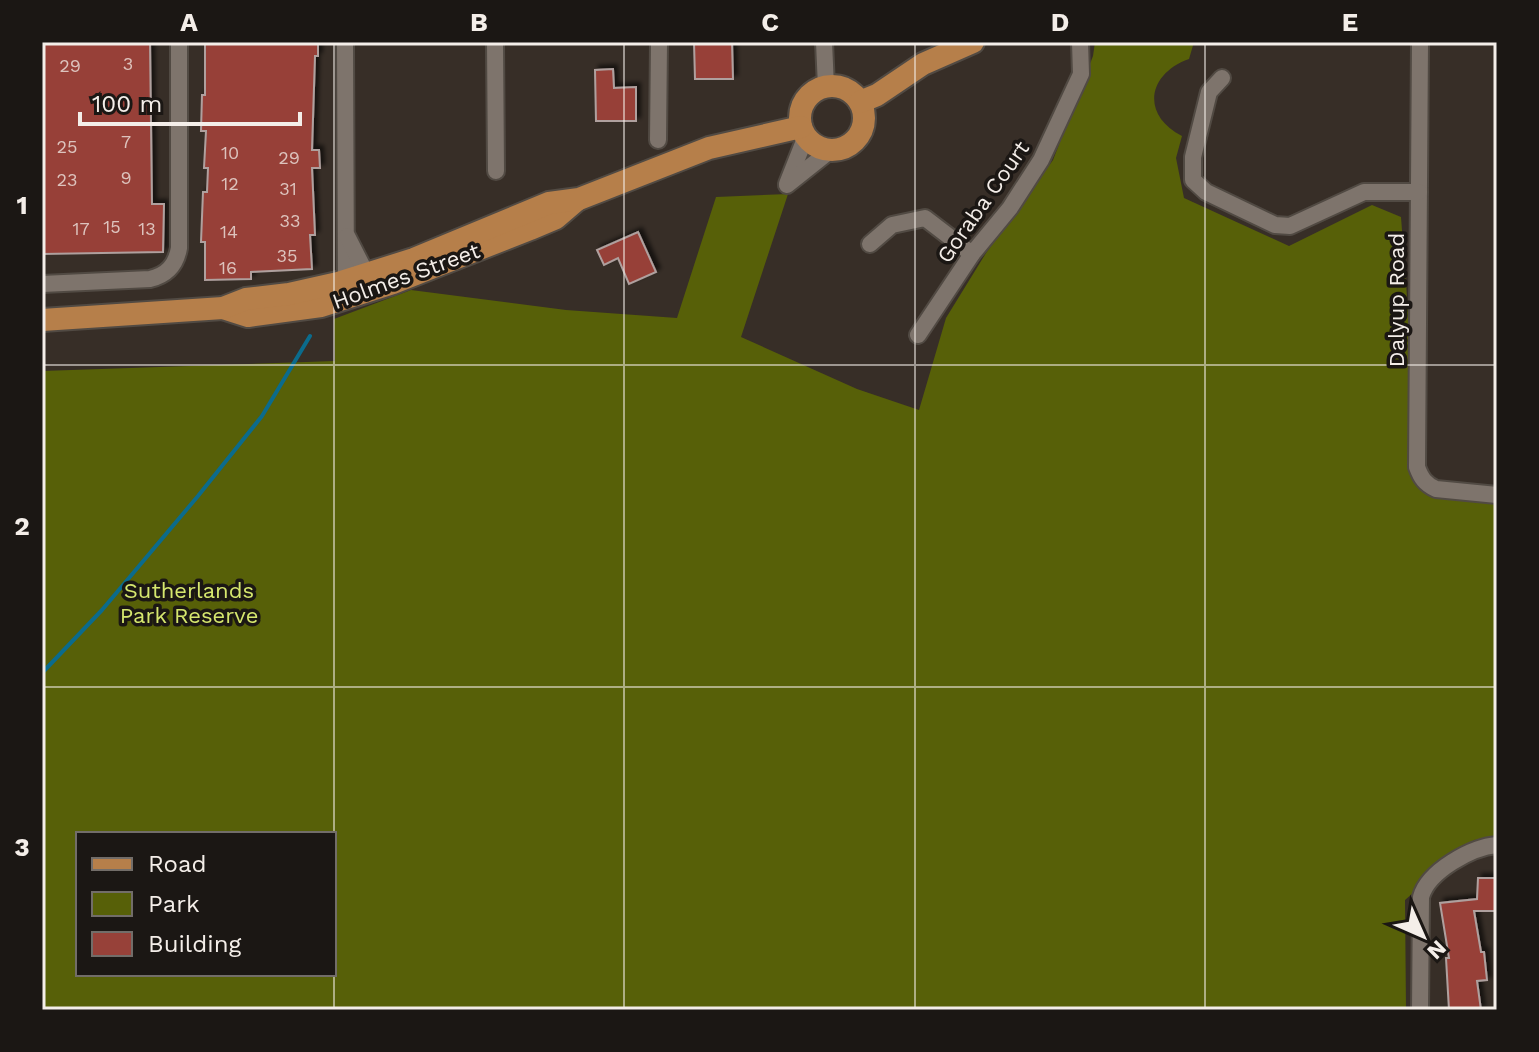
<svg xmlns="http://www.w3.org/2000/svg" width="1539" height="1052" font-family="'Work Sans',sans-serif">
<defs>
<filter id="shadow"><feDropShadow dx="4" dy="-4" stdDeviation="2" flood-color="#0009"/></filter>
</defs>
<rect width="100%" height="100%" fill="#372e27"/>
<path fill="#576008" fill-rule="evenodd" d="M1095,42H1194L1189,59C1147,74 1141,115 1182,136L1176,158L1184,198L1289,246L1372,205L1401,217L1408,310L1412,480L1430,496L1497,504V838L1474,840L1405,900L1406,1010H42V371L335,361L334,319L411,290L566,310L677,318L716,197L788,194L741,337L857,389L919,410L946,318L986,253L1053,160L1093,56ZM78,834H334V974H78Z"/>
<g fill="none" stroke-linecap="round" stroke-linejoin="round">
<path stroke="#0b6b8c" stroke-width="4" d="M42,673L102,610L198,496L262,416L310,336"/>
</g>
<g fill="#974139" stroke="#afa09e" stroke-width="2" filter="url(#shadow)">
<path d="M43,42H150L152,204H164L163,252L42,254Z"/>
<path d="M205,42H318V56H315L312,150H319L320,168H312L315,235H310L312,269L251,272V279L205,280V242H201L203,192H207L208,168H204L206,131H201L202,95H205Z"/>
<path d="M694,42H732L733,79H695Z"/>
<path d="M613,69L614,88L636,87V121H596L595,70Z"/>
<path d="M638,232L656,272L629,284L618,258L604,265L597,250Z"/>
<path d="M1478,878H1497V911H1474L1481,952H1484L1487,980L1477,981L1481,1010H1449L1446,958H1449L1440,903L1477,899Z"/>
</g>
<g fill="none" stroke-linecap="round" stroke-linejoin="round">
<g stroke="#514a43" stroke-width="20">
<g id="minor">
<path d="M345,42L346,288"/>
<path d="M495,42L496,171"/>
<path d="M824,42L826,87"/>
<path d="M1420,42L1417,467C1421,478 1425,484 1436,489L1497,495"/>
<path d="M1222,78L1209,92L1193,157V180L1206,192L1275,225L1290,226L1364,192H1419"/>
<path d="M658,140L659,42"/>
<path d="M787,184L806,136"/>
<path d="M787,185L831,150"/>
<path d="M347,236L371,283"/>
<path d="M870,244L892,225L925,218L972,254"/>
<path d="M42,284L150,279C167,275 176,265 179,248V42"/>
<path d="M918,335L972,254L1010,208L1041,160L1081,74L1080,42"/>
<path d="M1420,1010L1421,897C1428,871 1472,847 1497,845"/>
</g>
</g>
<g stroke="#514a43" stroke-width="26">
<g id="major">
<circle cx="832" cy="118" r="32"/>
<path d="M860,102L877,95L923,64L973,42"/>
<path d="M223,308L248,316L321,306L393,283L530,229L556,218L577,200"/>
<path d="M42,320L223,308L246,299L289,294L338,283L414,259L549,203L579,199L709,148L801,127"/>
</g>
</g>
<use href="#minor" stroke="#7e746c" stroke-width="16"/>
<use href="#major" stroke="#b67f4a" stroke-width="22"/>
</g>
<path fill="none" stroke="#f4eee9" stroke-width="2" stroke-opacity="0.55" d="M334,42V1010M624,42V1010M915,42V1010M1205,42V1010M42,365H1497M42,687H1497"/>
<g text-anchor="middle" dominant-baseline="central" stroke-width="7" stroke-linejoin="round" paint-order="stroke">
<g font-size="18" fill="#ddc3bd">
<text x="128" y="63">3</text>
<text x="70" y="65">29</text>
<text x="126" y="141">7</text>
<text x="67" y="146">25</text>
<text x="230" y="152">10</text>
<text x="289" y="157">29</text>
<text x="126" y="177">9</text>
<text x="67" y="179">23</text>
<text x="230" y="183">12</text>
<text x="288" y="188">31</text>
<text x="290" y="220">33</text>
<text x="112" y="226">15</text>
<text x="81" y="228">17</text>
<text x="147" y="228">13</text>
<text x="229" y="231">14</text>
<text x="287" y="255">35</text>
<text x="228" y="267">16</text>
</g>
<g font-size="22" fill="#f4eee9" stroke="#1b1714">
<text transform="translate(983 202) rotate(-55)">Goraba Court</text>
<text transform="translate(406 276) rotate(-20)">Holmes Street</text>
<text transform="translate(1396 300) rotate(-90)">Dalyup Road</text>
</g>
<g font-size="22" fill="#d6e76e" stroke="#1b1714">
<text x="189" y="590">Sutherlands<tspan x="189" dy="25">Park Reserve</tspan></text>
</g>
</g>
<rect width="1539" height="1052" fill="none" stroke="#1b1714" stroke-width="88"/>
<rect x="76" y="832" width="260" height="144" fill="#1b1714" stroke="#726d69" stroke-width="2"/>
<rect x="92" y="858" width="40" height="12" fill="#b67f4a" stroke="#726d69" stroke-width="2"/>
<text x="148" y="872" font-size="24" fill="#f4eee9">Road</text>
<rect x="92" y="892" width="40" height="24" fill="#576008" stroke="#726d69" stroke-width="2"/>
<text x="148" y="912" font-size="24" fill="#f4eee9">Park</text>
<rect x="92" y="932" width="40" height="24" fill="#974139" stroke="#726d69" stroke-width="2"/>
<text x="148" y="952" font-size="24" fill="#f4eee9">Building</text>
<g transform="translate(1423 936) rotate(135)" stroke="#1b1714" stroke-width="6" paint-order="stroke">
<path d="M0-6L14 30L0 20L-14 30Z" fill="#f4eee9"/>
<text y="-12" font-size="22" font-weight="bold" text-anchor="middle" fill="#f4eee9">N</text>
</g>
<path d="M80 112v12h220v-12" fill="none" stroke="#f4eee9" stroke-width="4"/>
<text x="92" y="112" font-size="24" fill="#f4eee9" stroke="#1b1714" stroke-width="6" paint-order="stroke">100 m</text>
<rect x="44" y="44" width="1451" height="964" fill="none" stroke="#f4eee9" stroke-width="3"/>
<g font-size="26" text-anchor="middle" font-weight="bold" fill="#f4eee9">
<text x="189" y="31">A</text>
<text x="479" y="31">B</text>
<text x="770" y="31">C</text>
<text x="1060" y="31">D</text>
<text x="1350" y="31">E</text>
<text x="22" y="214">1</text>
<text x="22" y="535">2</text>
<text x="22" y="856">3</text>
</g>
</svg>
